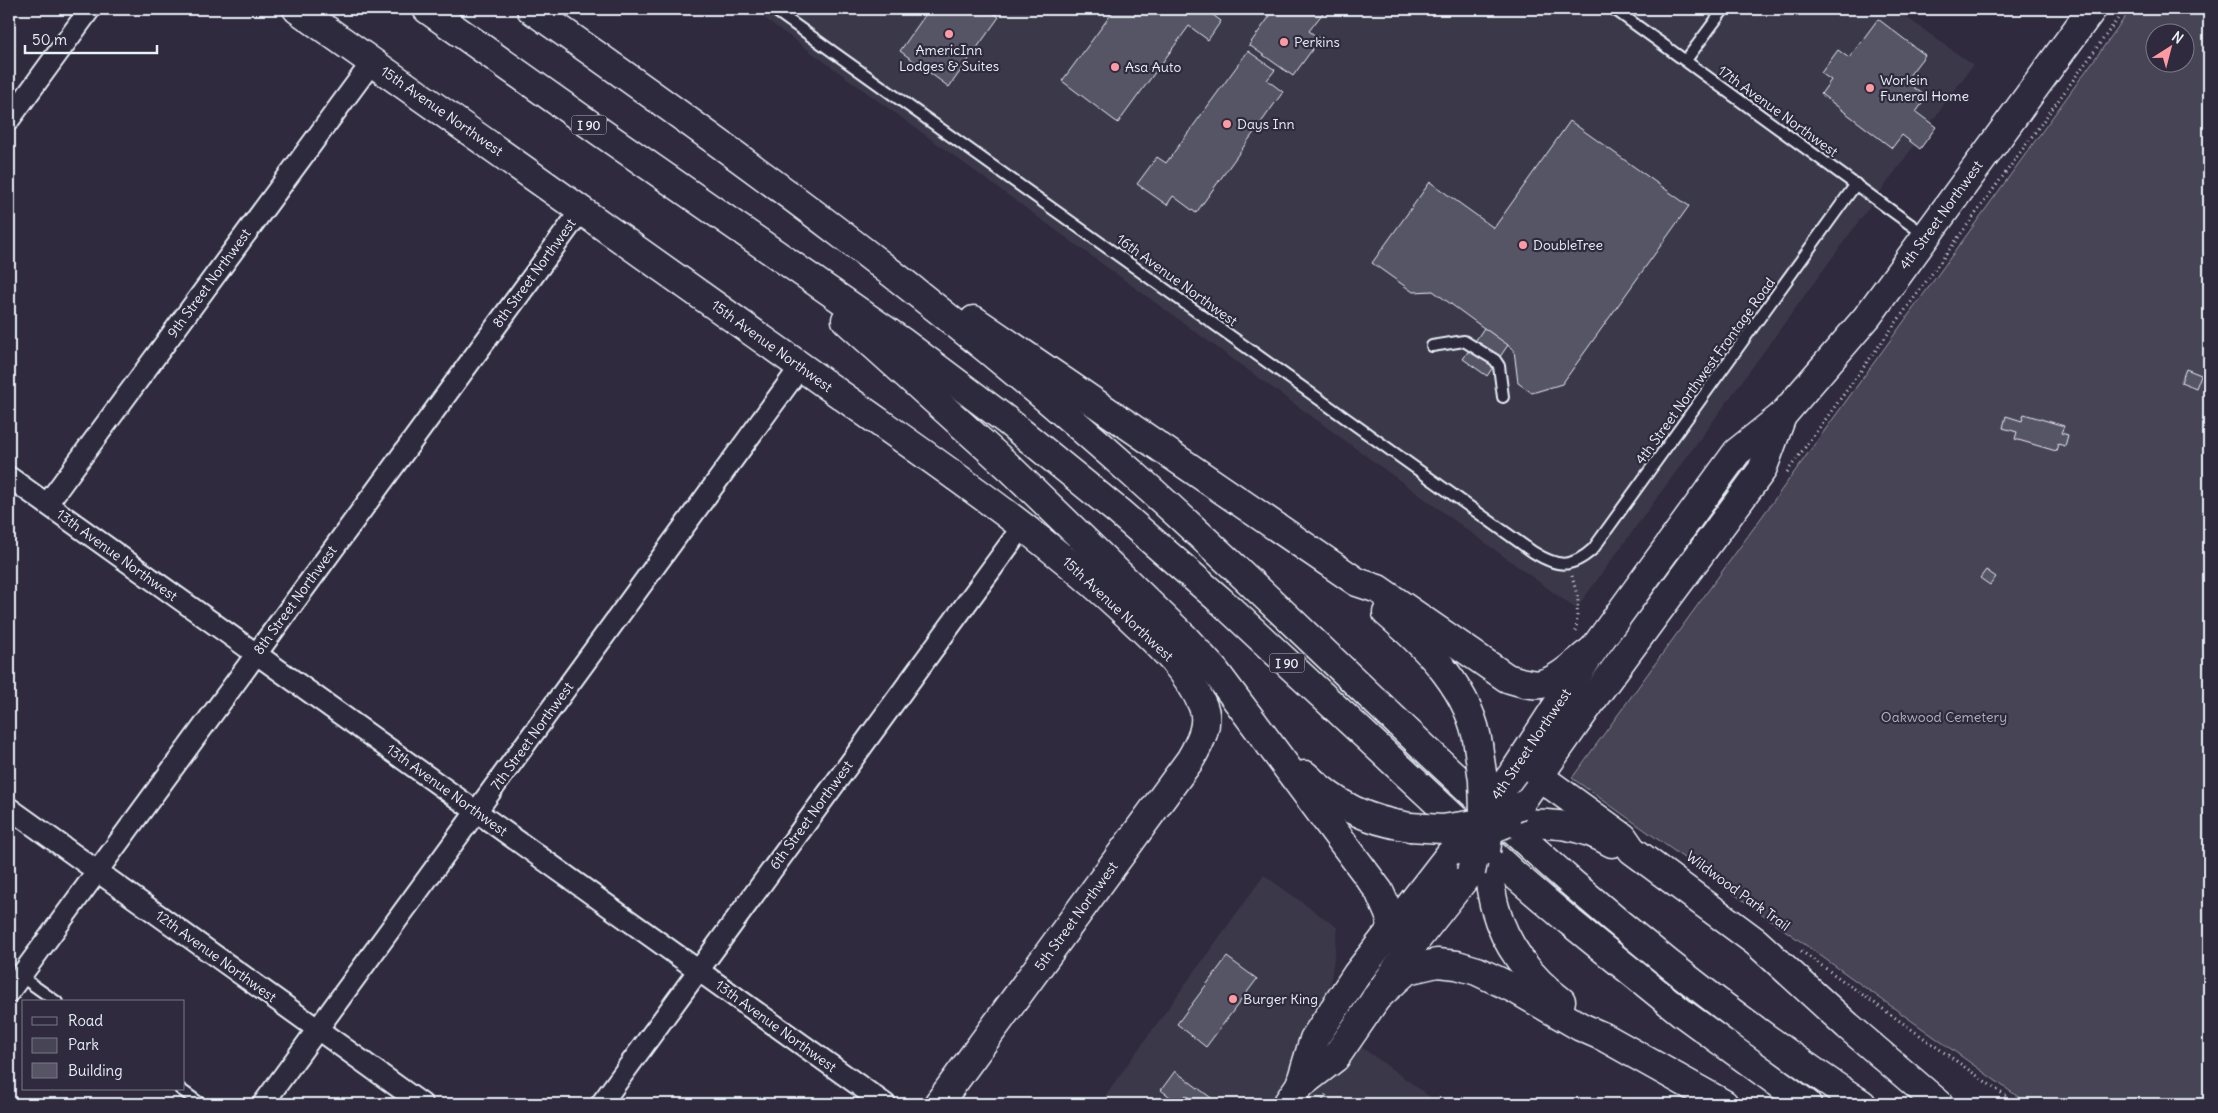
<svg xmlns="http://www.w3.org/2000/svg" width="2218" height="1113" font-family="Delius,sans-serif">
<rect width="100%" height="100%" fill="#2f2a3d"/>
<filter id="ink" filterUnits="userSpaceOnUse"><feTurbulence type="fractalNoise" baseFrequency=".02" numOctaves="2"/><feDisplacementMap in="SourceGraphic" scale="10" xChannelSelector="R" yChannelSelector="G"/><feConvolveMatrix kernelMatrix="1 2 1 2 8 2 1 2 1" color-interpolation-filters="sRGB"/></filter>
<g filter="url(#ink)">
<g fill="#3b3749">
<path d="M752,9H1895L1973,65L1576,609Z"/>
<path d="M1264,875L1338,928L1329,995L1316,1014L1440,1104H1099Z"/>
</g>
<path fill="#464455" stroke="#979aa6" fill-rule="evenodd" d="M2131,9H2209V1104H2028L1572,778ZM2156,32H2186V62H2156Z"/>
<g fill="#575565" stroke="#e8f1f8">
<path d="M925,9H993L991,11L999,17L949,87L900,51L928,11Z"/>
<path d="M1115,9H1205L1221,21L1208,40L1189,26L1118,123L1062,81Z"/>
<path d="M1275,9H1326L1309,31L1320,39L1293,76L1249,45Z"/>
<path d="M1878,19L1925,55L1905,81L1927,97L1916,112L1936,127L1920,149L1902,135L1892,148L1821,94L1831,80L1821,73L1838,50L1849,58Z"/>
<path d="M1248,51L1275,70L1267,80L1283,92L1196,213L1173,196L1167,205L1137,184L1157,157L1166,163Z"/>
<path d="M1570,121L1689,206L1562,384L1532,393L1518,383L1514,350L1433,291L1413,292L1372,263L1430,182L1494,228Z"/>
<path d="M1484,328L1508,345L1487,376L1463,359Z"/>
<path d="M2186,369L2201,375L2196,388L2181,382Z"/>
<path d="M2024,414L2064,426L2061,433L2068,435L2065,446L2058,444L2056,451L2015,439L2017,432L2003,428L2006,416L2022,421Z"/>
<path d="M1986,570L1996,577L1990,585L1980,578Z"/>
<path d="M1227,957L1257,979L1206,1047L1177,1024Z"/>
<path d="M1175,1071L1214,1100L1211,1104H1198L1185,1095L1178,1103L1161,1090Z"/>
</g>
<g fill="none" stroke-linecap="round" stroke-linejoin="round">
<g stroke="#e8f1f8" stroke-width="14">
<g id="lane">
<path d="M773,9L1533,552C1557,567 1571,569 1593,549L1856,184"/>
<path d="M1614,9L1925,235"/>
<path d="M1686,60L1724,9"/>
<path d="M1432,346L1464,341L1495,360L1499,366L1503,397"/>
<path d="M20,976L57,1002"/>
<path d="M180,1089L201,1104"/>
</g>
</g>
<g stroke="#e8f1f8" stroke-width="24">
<g id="street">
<path d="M9,120L90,9"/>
<path d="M9,477L885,1104"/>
<path d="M47,504L372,62"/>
<path d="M9,808L422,1104"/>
<path d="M9,992L582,209"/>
<path d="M263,1104L801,366"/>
<path d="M601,1104L1023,526"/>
</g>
</g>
<g stroke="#e8f1f8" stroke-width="31">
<g id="secondary">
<path d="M297,9C483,141 670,272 855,405C951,473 1048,539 1133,620C1159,645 1187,670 1202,704C1211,723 1200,743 1190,760L938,1104"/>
<path d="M1514,772L1593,650L1737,452L1782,416L1867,317L2092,9"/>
<path d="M1506,823L1596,695L1762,470L1782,416"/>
<path d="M1300,1085L1335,1058L1417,939L1485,853"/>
<path d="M1287,1104L1300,1085L1314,1039L1357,974L1453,850"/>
</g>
</g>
<g stroke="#e8f1f8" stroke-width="31">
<g id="highway">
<path d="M427,9L599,131L901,341L1006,420L1119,512L1221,601L1515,875L1570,922L1681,1012L1807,1104"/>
<path d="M531,9C742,157 950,309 1141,481C1288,613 1425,754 1573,884C1664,963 1761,1038 1862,1104"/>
<path d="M846,320L1010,468L1183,636L1215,671L1379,891L1390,916L1391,928"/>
<path d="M974,320L1357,582L1378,589L1507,678C1517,681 1531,686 1541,684C1560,680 1578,660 1593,650"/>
<path d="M1387,613C1427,647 1471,691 1478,745"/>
<path d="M1305,775C1337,806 1366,820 1410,827"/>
<path d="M1540,777L1623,837L1632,850L1756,942L1848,1026L1939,1104"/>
<path d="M1506,823C1547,824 1576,821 1612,843"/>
<path d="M1486,851C1488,870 1490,890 1495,908C1505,945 1530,978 1561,1001"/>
<path d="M1376,998L1407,970L1437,963L1457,965L1477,971L1515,989L1581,1027L1604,1037L1724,1104"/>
</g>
</g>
<g stroke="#e8f1f8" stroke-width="3" stroke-dasharray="1 4" stroke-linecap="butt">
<path d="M1787,472L2125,9"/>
<path d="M1572,576L1578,599L1576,633"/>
<path d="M1801,951L2017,1104"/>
<path d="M1320,1104L1328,1092"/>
</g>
<use href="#lane" stroke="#2f2a3d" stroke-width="10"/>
<use href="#street" stroke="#2f2a3d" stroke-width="20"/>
<use href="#secondary" stroke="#2f2a3d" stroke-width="28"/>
<use href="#highway" stroke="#2f2a3d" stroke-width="28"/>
<g stroke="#e8f1f8" stroke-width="31" stroke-linecap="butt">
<g id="secondary-bridge">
<path d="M1484,812L1514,772"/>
<path d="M1453,850L1475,824"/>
</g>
</g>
<g stroke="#e8f1f8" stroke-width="31" stroke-linecap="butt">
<g id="highway-bridge">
<path d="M1478,745L1483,780L1484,812"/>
<path d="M1492,818L1520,806"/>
<path d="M1410,827L1442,829L1475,824"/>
<path d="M1486,851L1489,830L1506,823"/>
<path d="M1471,872L1479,836"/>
</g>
</g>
<use href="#secondary-bridge" stroke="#2f2a3d" stroke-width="28"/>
<use href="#highway-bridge" stroke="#2f2a3d" stroke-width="28"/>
</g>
</g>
<g fill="#ff9aa2" stroke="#2f2a3d" stroke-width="2">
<circle cx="949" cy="34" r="5"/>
<circle cx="1284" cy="42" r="5"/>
<circle cx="1115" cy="67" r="5"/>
<circle cx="1870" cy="88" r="5"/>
<circle cx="1227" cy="124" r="5"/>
<circle cx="1523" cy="245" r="5"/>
<circle cx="1233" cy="999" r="5"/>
</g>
<g text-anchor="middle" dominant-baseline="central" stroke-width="4.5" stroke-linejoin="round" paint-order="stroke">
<g fill="#2f2a3d" stroke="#b0b5c0" stroke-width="1">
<rect x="571.5" y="115.5" width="35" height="19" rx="4"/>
<rect x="1269.5" y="653.5" width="35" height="19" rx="4"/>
</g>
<g font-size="12" font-weight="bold" fill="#e8f1f8">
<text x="589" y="125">I 90</text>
<text x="1287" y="663">I 90</text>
</g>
<g font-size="14" fill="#e8f1f8" stroke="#2f2a3d" text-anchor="start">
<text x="1294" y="42">Perkins</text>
<text x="949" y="50" text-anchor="middle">AmericInn<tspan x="949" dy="16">Lodges &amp; Suites</tspan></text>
<text x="1125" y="67">Asa Auto</text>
<text x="1880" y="80">Worlein<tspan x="1880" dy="16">Funeral Home</tspan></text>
<text x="1237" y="124">Days Inn</text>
<text x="1533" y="245">DoubleTree</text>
<text x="1243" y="999">Burger King</text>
</g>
<g font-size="14" fill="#e8f1f8" stroke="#2f2a3d">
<text transform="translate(442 111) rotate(35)">15th Avenue Northwest</text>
<text transform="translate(1778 111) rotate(36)">17th Avenue Northwest</text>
<text transform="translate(1941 215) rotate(-54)">4th Street Northwest</text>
<text transform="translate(534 273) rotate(-54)">8th Street Northwest</text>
<text transform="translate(1177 280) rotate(36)">16th Avenue Northwest</text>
<text transform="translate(209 283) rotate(-54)">9th Street Northwest</text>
<text transform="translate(772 346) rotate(36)">15th Avenue Northwest</text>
<text transform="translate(1705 371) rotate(-54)">4th Street Northwest Frontage Road</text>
<text transform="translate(117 555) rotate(36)">13th Avenue Northwest</text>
<text transform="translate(295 600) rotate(-54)">8th Street Northwest</text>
<text transform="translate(1118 609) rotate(43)">15th Avenue Northwest</text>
<text transform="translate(532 736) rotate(-54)">7th Street Northwest</text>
<text transform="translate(1531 744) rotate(-56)">4th Street Northwest</text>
<text transform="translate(447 790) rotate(36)">13th Avenue Northwest</text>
<text transform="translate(811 815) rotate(-54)">6th Street Northwest</text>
<text transform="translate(1738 891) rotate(36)">Wildwood Park Trail</text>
<text transform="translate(1076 916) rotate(-54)">5th Street Northwest</text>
<text transform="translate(216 956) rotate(36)">12th Avenue Northwest</text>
<text transform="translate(776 1026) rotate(36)">13th Avenue Northwest</text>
</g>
<g font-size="14" fill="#afb4bf" stroke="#2f2a3d">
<text x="1944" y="717">Oakwood Cemetery</text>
</g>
</g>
<rect width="2218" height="1113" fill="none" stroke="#2f2a3d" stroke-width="30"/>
<rect x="15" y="15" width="2188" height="1083" fill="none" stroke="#e8f1f8" stroke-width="2" filter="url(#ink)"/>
<rect x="22" y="1000" width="162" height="90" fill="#2f2a3d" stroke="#797a88"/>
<rect x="32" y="1017" width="25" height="8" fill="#2f2a3d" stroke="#797a88"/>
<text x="68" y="1026" font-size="15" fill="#e8f1f8">Road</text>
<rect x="32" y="1038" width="25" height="15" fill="#464455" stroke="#797a88"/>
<text x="68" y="1050" font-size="15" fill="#e8f1f8">Park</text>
<rect x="32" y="1063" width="25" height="15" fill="#575565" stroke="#797a88"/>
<text x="68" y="1076" font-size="15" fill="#e8f1f8">Building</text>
<g transform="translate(2170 48) rotate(36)"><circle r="24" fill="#2f2a3d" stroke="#797a88"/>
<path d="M0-4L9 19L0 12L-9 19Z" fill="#ff9aa2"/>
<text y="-8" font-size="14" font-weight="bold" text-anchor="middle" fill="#e8f1f8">N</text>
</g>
<path d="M25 45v8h132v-8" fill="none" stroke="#e8f1f8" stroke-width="2.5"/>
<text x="32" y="45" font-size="15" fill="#e8f1f8" stroke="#2f2a3d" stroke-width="4" paint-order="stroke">50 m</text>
</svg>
